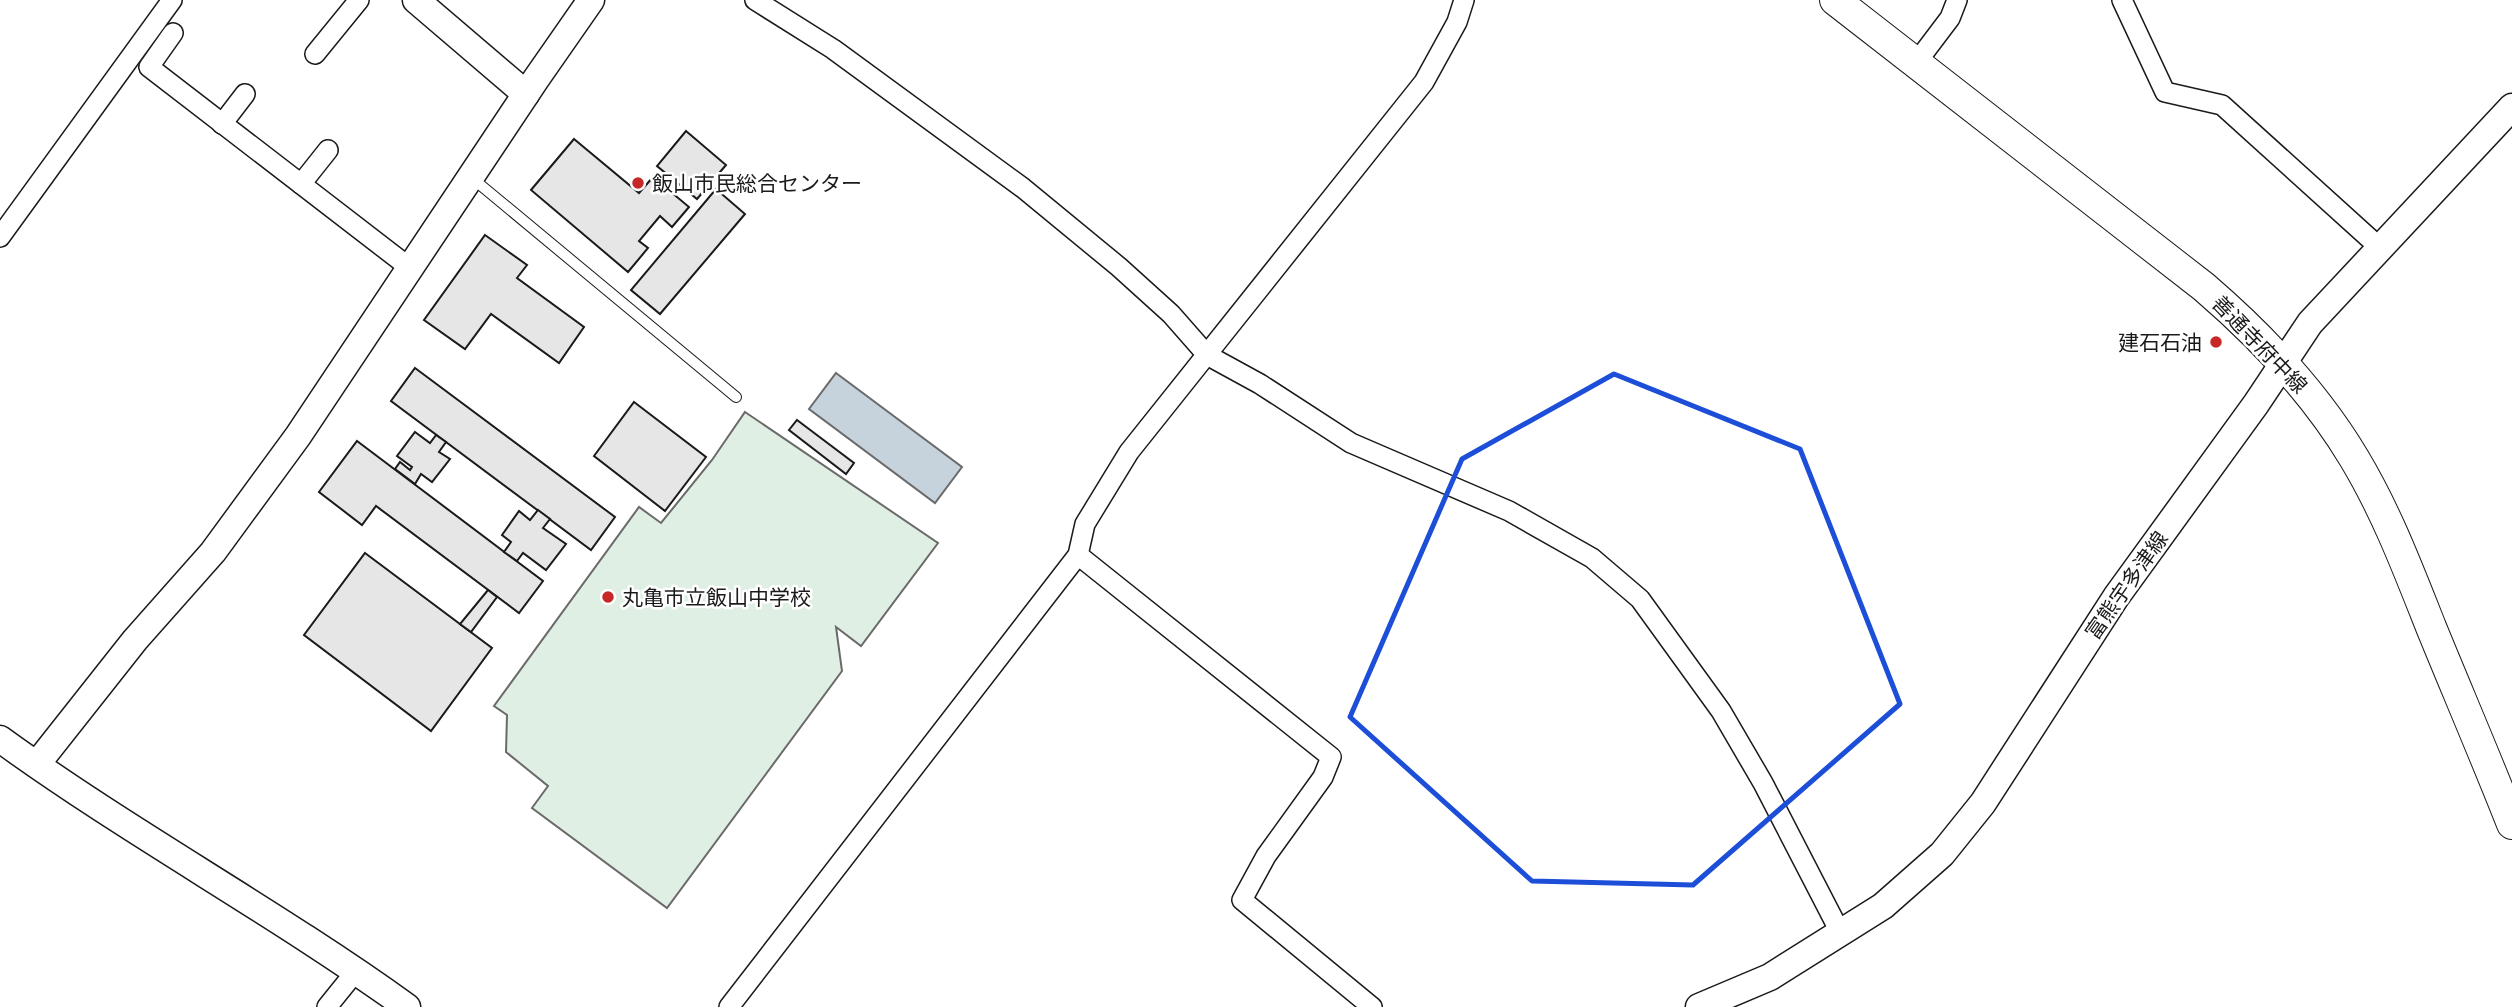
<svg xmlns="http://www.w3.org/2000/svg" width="2512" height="1007" font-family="'Asap Condensed','Noto Sans JP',sans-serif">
<rect width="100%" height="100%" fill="#fff"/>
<path fill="#e0efe3" stroke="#6a6a6a" stroke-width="2" d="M745,412L938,543L861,646L836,627L842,671L667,908L532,808L548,786L506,752L507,715L494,706L639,507L661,523L712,460Z"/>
<path fill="#c6d2dc" stroke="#6a6a6a" stroke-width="2" d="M836,373L962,467L935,503L809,409Z"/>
<g fill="#e6e6e6" stroke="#1a1a1a" stroke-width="2">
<path d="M686,131L726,165L697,199L657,166Z"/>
<path d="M574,139L639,193L653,177L689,207L672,227L660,216L639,241L648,248L628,272L531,190Z"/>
<path d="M716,189L745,214L660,314L631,290Z"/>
<path d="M485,235L527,265L517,278L584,327L559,363L491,314L465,349L424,320Z"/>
<path d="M415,368L615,517L591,550L391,401Z"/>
<path d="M634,402L706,457L665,511L594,456Z"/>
<path d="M797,420L854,463L846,474L789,430Z"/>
<path d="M415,432L430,443L436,435L446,442L439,452L450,459L432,482L421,474L415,484L395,469L400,462L410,470L412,467L397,456Z"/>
<path d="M357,441L543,581L519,613L376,506L362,525L319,492Z"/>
<path d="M538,510L550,519L543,528L566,544L546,570L523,553L517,561L504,552L511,542L502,535L519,511L530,520Z"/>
<path d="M365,553L492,648L431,731L304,635Z"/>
<path d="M488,590L497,597L471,632L460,624Z"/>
</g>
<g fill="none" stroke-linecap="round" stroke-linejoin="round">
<g stroke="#1a1a1a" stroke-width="12">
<path id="lane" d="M472,178L736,397"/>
</g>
<g stroke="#1a1a1a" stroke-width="22">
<g id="street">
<path d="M755,0L833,49L1023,188L1119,267L1171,314L1207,355L1260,384L1351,443L1509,511L1592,558L1640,599L1721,711L1763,783L1840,932"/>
<path d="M2122,0L2165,92L2222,105L2379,247"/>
<path d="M173,33L149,67L410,268"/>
<path d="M315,54L359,0"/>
<path d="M1916,63L1950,18L1957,0"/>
<path d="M222,124L245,94"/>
<path d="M301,184L328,150"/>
<path d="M0,237L172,0"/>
<path d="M1078,555L1331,757L1323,777L1266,856L1242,900L1372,1007"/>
<path d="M327,1007L356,971"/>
<path d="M729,1007L1078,555L1085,524L1129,452L1424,82L1457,22L1464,0"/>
</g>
</g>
<g stroke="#1a1a1a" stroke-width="29">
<g id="secondary">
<path d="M416,0L526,94"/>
<path d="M0,739C131,834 275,912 407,1007"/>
<path d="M37,764L135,640L213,552L298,436L536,79L591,0"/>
<path d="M1699,1007L1770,977L1883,906L1942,854L1983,803L2116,597L2256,404L2310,323L2512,107"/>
</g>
</g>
<g stroke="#1a1a1a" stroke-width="32">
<path id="primary" d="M1835,0L2204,287C2261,336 2315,393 2354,458C2386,511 2408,569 2431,627C2458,693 2486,758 2512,824"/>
</g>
<use href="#lane" stroke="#fff" stroke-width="10"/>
<use href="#street" stroke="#fff" stroke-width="19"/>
<use href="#secondary" stroke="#fff" stroke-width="26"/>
<use href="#primary" stroke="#fff" stroke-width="30"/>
</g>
<path fill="none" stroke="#1d4ed8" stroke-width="5" stroke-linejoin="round" d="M1614,374L1800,449L1900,704L1693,885L1532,881L1350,717L1462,459Z"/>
<g fill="#c62828" stroke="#fff" stroke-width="2.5">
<circle cx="638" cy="183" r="7"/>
<circle cx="2216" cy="342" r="7"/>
<circle cx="608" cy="597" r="7"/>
</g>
<g text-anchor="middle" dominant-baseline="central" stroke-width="5" stroke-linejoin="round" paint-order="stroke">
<g font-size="21" fill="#1a1a1a" stroke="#fff" text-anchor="start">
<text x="652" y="183">飯山市民総合センター</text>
<text x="2202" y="342" text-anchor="end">建石石油</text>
<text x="622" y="597">丸亀市立飯山中学校</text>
</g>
<g font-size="21" fill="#1a1a1a" stroke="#fff">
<text transform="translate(2260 344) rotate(46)">善通寺府中線</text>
<text transform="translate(2126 585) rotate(-55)">富熊宇多津線</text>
</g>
</g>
</svg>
